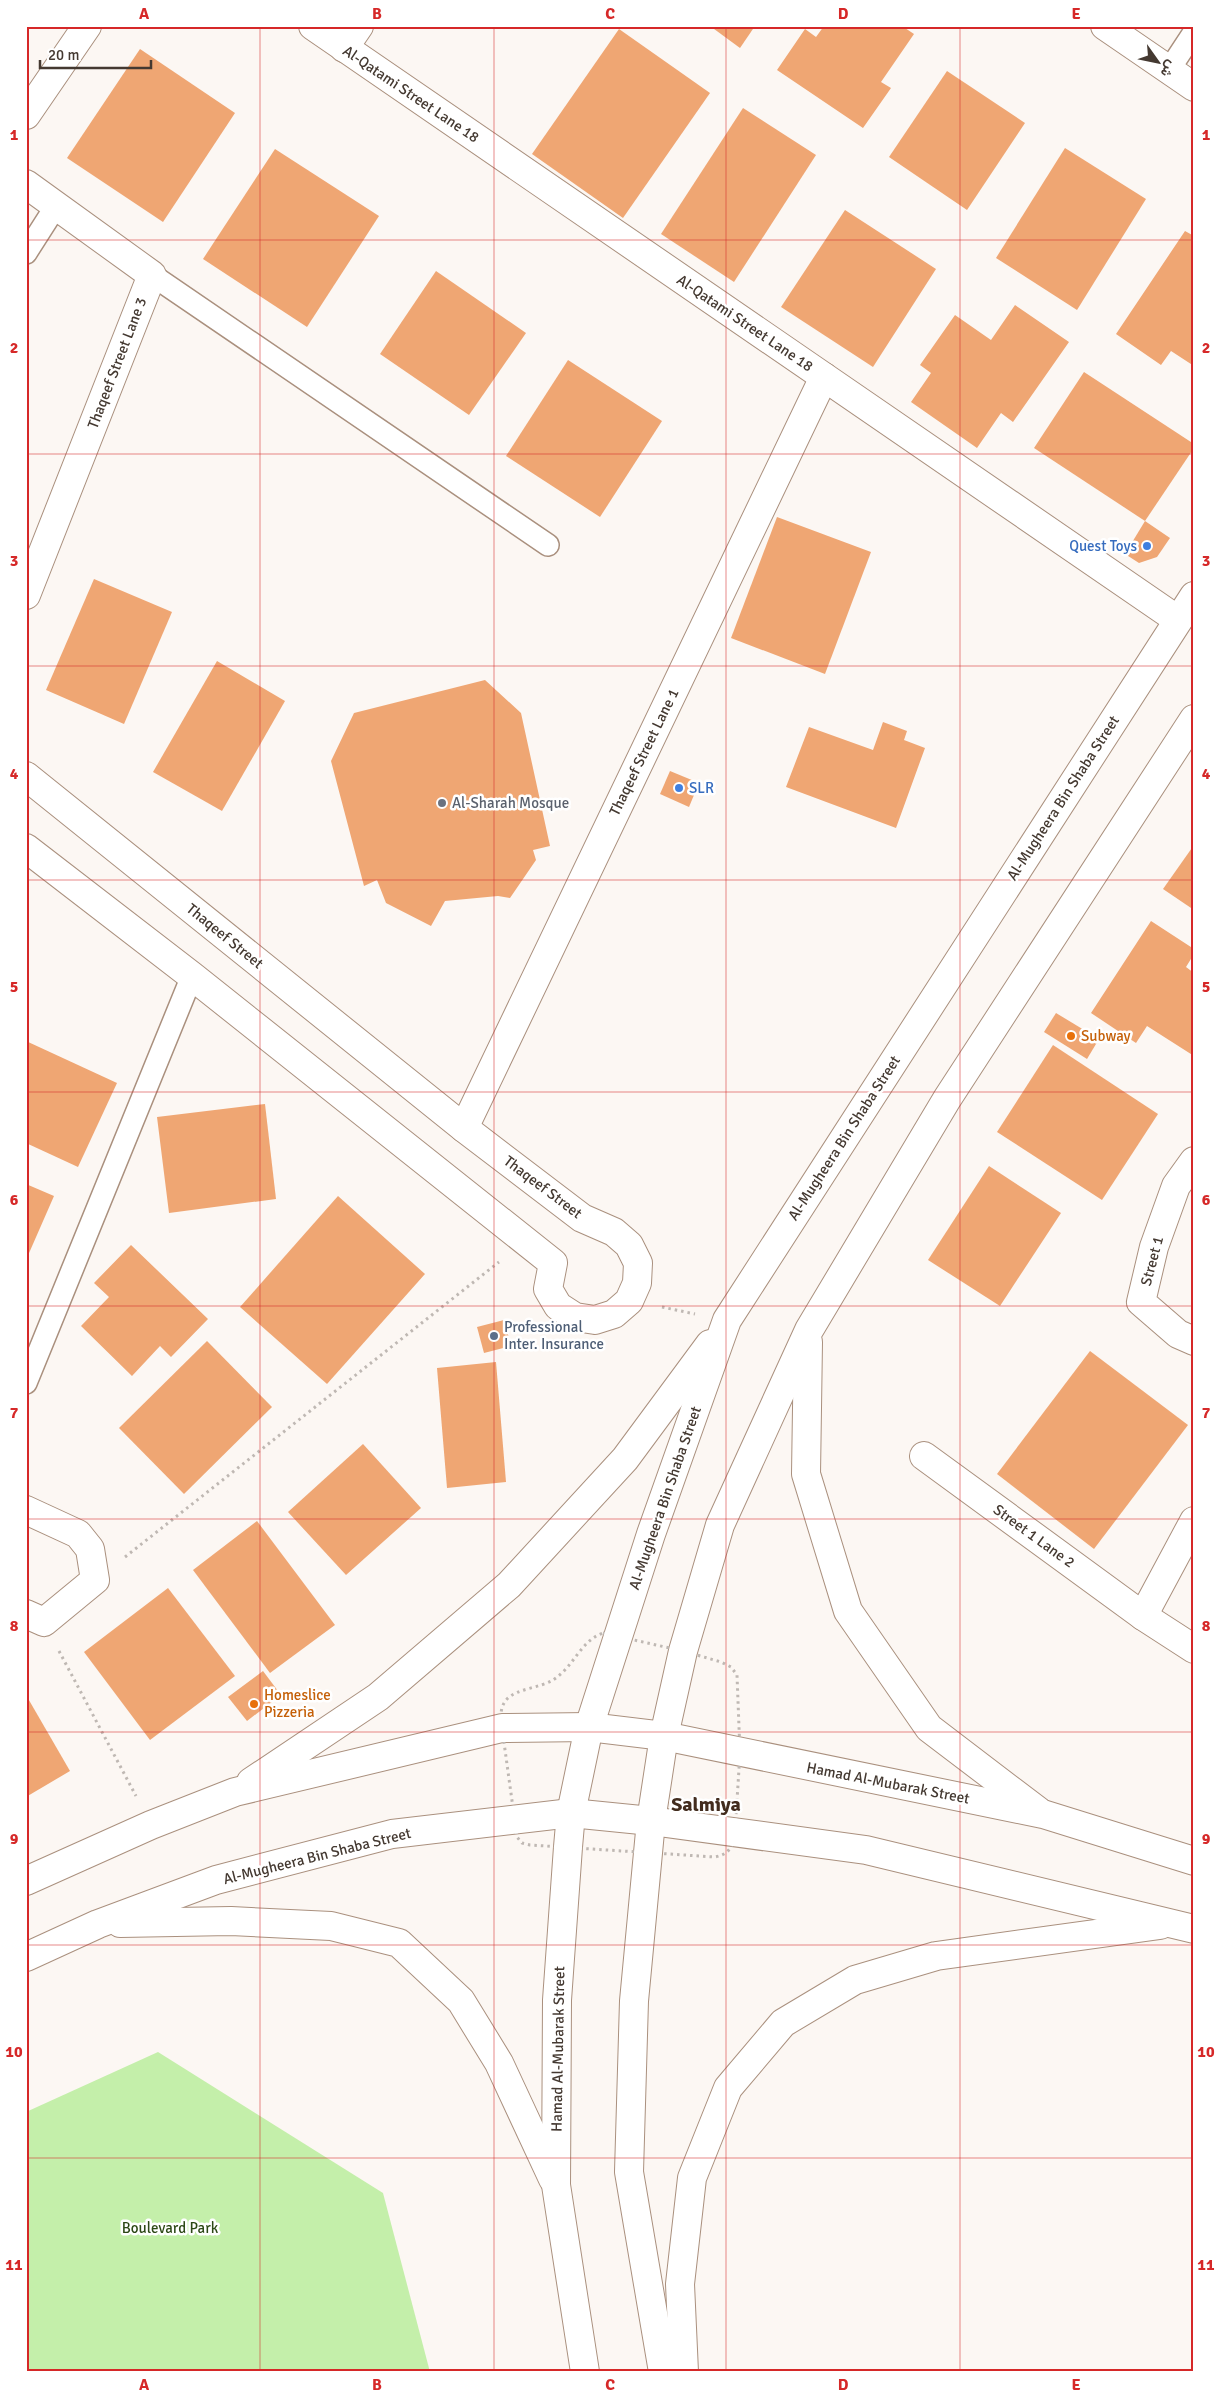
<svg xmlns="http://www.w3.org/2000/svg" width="1220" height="2398" font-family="Signika,Vazirmatn,sans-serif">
<rect width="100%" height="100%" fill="#fcf7f3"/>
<path fill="#c4efaa" d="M158,2052L383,2193L430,2372H26V2112Z"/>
<g fill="#efa673">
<path d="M710,26H755L740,48Z"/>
<path d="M824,26H902L914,34L881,82L891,88L863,128L777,70L805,29L816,37Z"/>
<path d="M619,29L710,93L623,218L532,154Z"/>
<path d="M140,49L235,113L163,222L67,158Z"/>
<path d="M947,71L1025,123L967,210L889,157Z"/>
<path d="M743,108L816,155L734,282L661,234Z"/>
<path d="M1065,148L1146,199L1077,310L996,258Z"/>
<path d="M275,149L379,216L307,327L203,259Z"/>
<path d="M845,210L936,269L873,367L781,307Z"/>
<path d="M1185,231L1194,236V366L1171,351L1161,365L1116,334Z"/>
<path d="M436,271L526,333L469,415L380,354Z"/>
<path d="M1015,305L1069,342L1013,422L1001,413L977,448L911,402L931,373L920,365L955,315L991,340Z"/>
<path d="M568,360L662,421L600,517L506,456Z"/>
<path d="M1084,372L1194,444V448L1145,521L1034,448Z"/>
<path d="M777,517L871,552L825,674L731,638Z"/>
<path d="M1145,521L1170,538L1157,557L1139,563L1125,554Z"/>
<path d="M94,579L172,612L124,724L46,690Z"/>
<path d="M217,661L285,701L222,811L153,772Z"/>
<path d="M485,680L521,713L550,846L533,850L536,860L510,898L498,896L445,901L431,926L386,903L377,880L364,886L331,761L354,713Z"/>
<path d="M883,722L907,731L904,740L925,748L896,828L786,787L809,727L873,750Z"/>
<path d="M670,771L699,783L689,807L660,794Z"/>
<path d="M1194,845V910L1163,889Z"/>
<path d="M1151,921L1194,949V954L1186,967L1194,973V1056L1147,1026L1136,1043L1091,1013Z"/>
<path d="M1056,1013L1099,1039L1087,1059L1044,1032Z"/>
<path d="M26,1041L117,1083L78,1167L26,1143Z"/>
<path d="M1053,1045L1158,1114L1102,1200L997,1132Z"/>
<path d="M265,1104L276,1199L169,1213L157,1117Z"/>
<path d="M989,1166L1061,1213L1000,1306L928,1260Z"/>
<path d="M26,1184L54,1196L26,1260Z"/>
<path d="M338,1196L425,1274L327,1384L240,1307Z"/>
<path d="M131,1245L208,1319L171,1357L160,1346L132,1376L81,1326L109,1297L94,1283Z"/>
<path d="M504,1320L511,1346L484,1353L477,1327Z"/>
<path d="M207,1341L272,1407L184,1494L119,1428Z"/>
<path d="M1090,1351L1188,1425L1094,1549L997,1474Z"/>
<path d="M496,1362L506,1482L447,1488L437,1368Z"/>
<path d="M363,1444L421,1508L346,1575L288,1512Z"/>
<path d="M257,1521L335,1625L270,1673L193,1570Z"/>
<path d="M168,1588L235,1676L150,1740L84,1652Z"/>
<path d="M263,1671L281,1695L247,1721L228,1697Z"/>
<path d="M26,1695L70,1771L26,1797Z"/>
</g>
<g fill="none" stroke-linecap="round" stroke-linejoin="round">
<g stroke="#aa907e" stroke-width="24">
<g id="lane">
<path d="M1169,70L1194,32"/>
<path d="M26,253L56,206"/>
<path d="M152,275L548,545"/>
<path d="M26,1383L192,976"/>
</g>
</g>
<g stroke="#aa907e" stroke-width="30">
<g id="street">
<path d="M313,26L1178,620"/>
<path d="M1105,26L1194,87"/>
<path d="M344,48L359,26"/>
<path d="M26,115L87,26"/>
<path d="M26,184L152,275L26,595"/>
<path d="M26,776L464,1128L582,1218L614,1232L629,1245L638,1263L637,1283L629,1301L614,1314L595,1320L575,1317L558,1306L548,1289L553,1263L192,976L26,848"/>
<path d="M464,1128L824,377"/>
<path d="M1194,1161L1176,1186L1154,1247L1141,1302L1178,1334L1194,1341"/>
<path d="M924,1456L1143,1616L1194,1649"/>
<path d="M26,1510L78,1534L90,1549L95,1580L44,1622L26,1614"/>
<path d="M1143,1616L1194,1521"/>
</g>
</g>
<g stroke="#aa907e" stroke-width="30">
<g id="secondary">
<path d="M808,1342L806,1474L848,1611L929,1728L1038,1811"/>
<path d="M251,1782L378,1697L509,1585L625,1459L710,1344"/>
<path d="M26,1881L151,1825L235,1792L502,1728L589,1727L664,1736L1043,1814L1194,1861"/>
<path d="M120,1923L231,1921L331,1926L399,1943L461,2001L499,2063L553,2179"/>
<path d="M26,1957L98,1924L216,1880L392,1834L571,1813L651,1821L866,1850L1194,1929"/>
<path d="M585,2372L556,2185L557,2000L568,1847L571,1813L589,1727L651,1534L727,1320L1194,596"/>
<path d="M663,2372L629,2172L634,2001L651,1821L664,1736L683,1651L720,1525L809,1330L947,1099L1194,719"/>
<path d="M684,2372L680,2284L692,2178L728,2088L783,2023L855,1980L936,1956L1160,1925"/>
</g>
</g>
<g stroke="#bfb8b3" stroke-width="3" stroke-dasharray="2.5 4" stroke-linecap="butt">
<path d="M662,1307L695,1314"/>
<path d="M125,1557L499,1262"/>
<path d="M603,1633L683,1651L721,1662L731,1667L737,1675L740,1753L735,1832C733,1846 730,1854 715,1857L530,1845L522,1843L517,1837L502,1728C501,1717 499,1708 507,1699C518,1688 540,1688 553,1680C574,1667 580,1641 603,1633Z"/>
<path d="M59,1651L136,1796"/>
</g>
<use href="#lane" stroke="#fff" stroke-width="21"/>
<use href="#street" stroke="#fff" stroke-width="28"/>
<use href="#secondary" stroke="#fff" stroke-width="28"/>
</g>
<path fill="none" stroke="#d62828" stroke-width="1" stroke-opacity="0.55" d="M260,26V2372M494,26V2372M726,26V2372M960,26V2372M26,240H1194M26,454H1194M26,666H1194M26,880H1194M26,1092H1194M26,1306H1194M26,1519H1194M26,1732H1194M26,1945H1194M26,2158H1194"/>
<g fill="#3f7fe0" stroke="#fff" stroke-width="2">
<circle cx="1147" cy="546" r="5"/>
<circle cx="679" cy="788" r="5"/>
</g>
<circle fill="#6b7280" stroke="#fff" stroke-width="2" cx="442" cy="803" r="5"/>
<g fill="#e8710a" stroke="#fff" stroke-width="2">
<circle cx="1071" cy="1036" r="5"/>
<circle cx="254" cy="1704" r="5"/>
</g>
<circle fill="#5c6f8a" stroke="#fff" stroke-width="2" cx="494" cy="1336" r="5"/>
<g text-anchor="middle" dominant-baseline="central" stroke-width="5" stroke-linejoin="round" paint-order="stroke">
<g font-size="15" fill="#443931" stroke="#fff">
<text transform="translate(411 94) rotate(34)">Al-Qatami Street Lane 18</text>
<text transform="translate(745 323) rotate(34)">Al-Qatami Street Lane 18</text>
<text transform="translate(117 363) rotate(-69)">Thaqeef Street Lane 3</text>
<text transform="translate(644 752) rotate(-64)">Thaqeef Street Lane 1</text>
<text transform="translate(1063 798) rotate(-57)">Al-Mugheera Bin Shaba Street</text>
<text transform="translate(225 936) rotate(39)">Thaqeef Street</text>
<text transform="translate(844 1138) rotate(-57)">Al-Mugheera Bin Shaba Street</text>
<text transform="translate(543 1187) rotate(37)">Thaqeef Street</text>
<text transform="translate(1152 1261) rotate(-75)">Street 1</text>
<text transform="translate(665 1498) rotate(-71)">Al-Mugheera Bin Shaba Street</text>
<text transform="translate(1034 1536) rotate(36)">Street 1 Lane 2</text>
<text transform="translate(888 1783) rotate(11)">Hamad Al-Mubarak Street</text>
<text transform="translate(317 1856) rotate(-14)">Al-Mugheera Bin Shaba Street</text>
<text transform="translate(558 2049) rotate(-89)">Hamad Al-Mubarak Street</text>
</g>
<g font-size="15" fill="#366cbe" stroke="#fff" text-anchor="end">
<text x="1137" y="546">Quest Toys</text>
<text x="689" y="788" text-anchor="start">SLR</text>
</g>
<g font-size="15" fill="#5b616d" stroke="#fff" text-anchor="start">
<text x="452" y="803">Al-Sharah Mosque</text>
</g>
<g font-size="15" fill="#c56008" stroke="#fff" text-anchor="start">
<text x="1081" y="1036">Subway</text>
<text x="264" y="1695">Homeslice<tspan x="264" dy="17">Pizzeria</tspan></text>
</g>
<g font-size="15" fill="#4e5e75" stroke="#fff" text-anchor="start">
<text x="504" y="1327">Professional<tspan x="504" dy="17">Inter. Insurance</tspan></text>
</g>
<g font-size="15" fill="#2c4816" stroke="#fff">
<text x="170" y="2228">Boulevard Park</text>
</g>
<g font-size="20" font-weight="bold" fill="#422c1e" stroke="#fff">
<text x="706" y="1804">Salmiya</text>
</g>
</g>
<rect width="1220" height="2398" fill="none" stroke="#ffffff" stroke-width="55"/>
<g transform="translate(1158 62) rotate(123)" stroke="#ffffff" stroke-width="4" paint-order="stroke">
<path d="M0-4L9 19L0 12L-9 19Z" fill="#443931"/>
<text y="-8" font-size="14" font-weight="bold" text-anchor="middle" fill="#443931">ش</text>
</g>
<path d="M40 60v8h111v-8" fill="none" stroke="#443931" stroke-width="2.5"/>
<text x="48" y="60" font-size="15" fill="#443931" stroke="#ffffff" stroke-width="4" paint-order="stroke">20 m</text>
<rect x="28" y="28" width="1164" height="2342" fill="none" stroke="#d62828" stroke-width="2"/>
<g font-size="16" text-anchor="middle" font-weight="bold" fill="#d62828">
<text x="144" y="19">A</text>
<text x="377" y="19">B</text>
<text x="610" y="19">C</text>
<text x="843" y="19">D</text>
<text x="1076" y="19">E</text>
<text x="14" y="140">1</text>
<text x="1206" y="140">1</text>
<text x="14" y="353">2</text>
<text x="1206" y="353">2</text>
<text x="14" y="566">3</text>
<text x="1206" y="566">3</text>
<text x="14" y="779">4</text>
<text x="1206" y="779">4</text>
<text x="14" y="992">5</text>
<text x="1206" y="992">5</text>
<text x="14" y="1205">6</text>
<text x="1206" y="1205">6</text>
<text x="14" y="1418">7</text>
<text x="1206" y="1418">7</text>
<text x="14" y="1631">8</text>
<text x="1206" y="1631">8</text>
<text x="14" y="1844">9</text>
<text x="1206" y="1844">9</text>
<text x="14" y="2057">10</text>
<text x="1206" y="2057">10</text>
<text x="14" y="2270">11</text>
<text x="1206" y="2270">11</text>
<text x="144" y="2390">A</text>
<text x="377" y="2390">B</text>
<text x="610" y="2390">C</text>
<text x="843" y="2390">D</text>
<text x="1076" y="2390">E</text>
</g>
</svg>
